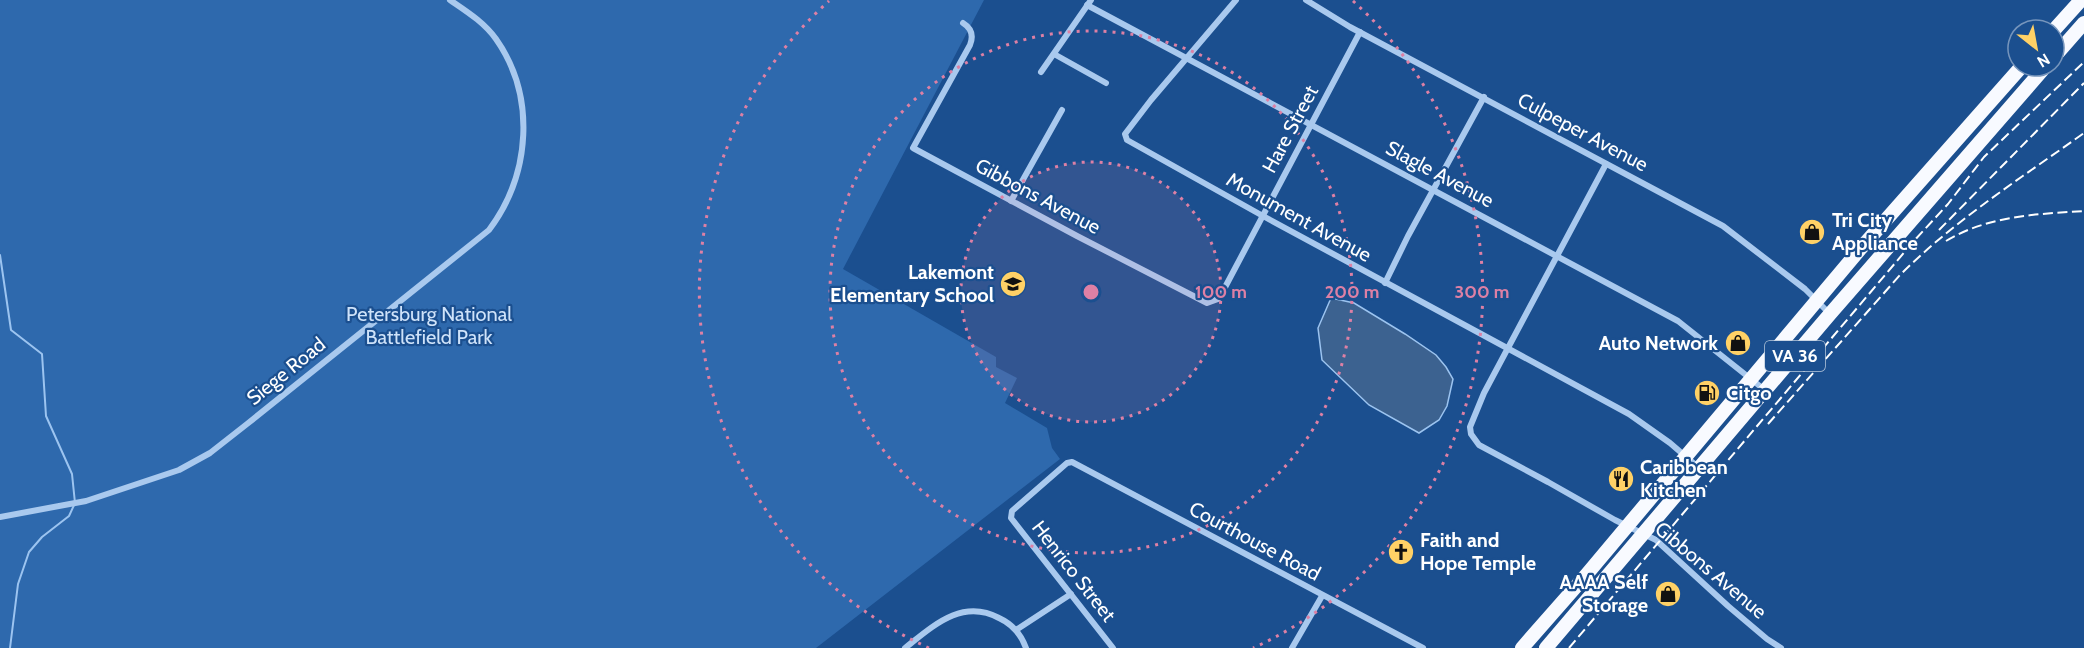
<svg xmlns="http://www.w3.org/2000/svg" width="2084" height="648" font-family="Cabin,sans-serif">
<rect width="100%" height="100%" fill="#1b4f8f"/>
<path fill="#2e69ad" d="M0,0H984L843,269L996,357V367L1017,378L1005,403L1047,428L1052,448L1060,459L816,648H0Z"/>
<path fill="#3c6290" stroke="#9cc4f0" stroke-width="1.5" d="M1331,298L1354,303L1405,334L1436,355L1446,367L1453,379L1447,406L1439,420L1419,433L1369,405L1322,360L1318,328Z"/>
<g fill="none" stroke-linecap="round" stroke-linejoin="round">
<path stroke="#9cc4f0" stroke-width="2" d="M0,255L11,330L42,354L46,416L72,474L75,503L69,516L42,537L29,552L18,584L10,648"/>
<g stroke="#a9c9ee" stroke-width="6">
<path d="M1236,0L1151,100L1125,134L1127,140L1263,216L1629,414L1670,443L1699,468"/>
<path d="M1306,0L1350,27L1723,226L1805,289L1830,314"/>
<path d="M1087,5L1678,321L1766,391"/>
<path d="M963,23C971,28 974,35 970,45L913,148L1077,236L1207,303L1218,299L1222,293L1360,32"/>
<path d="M1054,54L1106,83"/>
<path d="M1041,72L1091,0"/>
<path d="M1606,164L1484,393L1470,427L1471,434L1479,445L1548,482L1615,520L1656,540L1728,606L1767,639L1781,648"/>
<path d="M1011,201L1062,110"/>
<path d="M1385,283L1408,236L1484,97"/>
<path d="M0,517L86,501L179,470L210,453L247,424L489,230C531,174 536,96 496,39C484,22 466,11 450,0"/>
<path d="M1016,630L1071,594"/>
<path d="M905,648C933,626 962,598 999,618C1012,624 1021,634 1026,648"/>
<path d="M1113,648L1011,518L1012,511L1067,463L1072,462L1423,648"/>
<path d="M1292,648L1322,596"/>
</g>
<g stroke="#f8faff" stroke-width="14">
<path d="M2054,30L2081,0"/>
<path d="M2054,57L2084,23"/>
<path d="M1522,648L1587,574L1861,248L2022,66"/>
<path d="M1546,648L1830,314L2046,66"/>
</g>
<g stroke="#fff" stroke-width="2" stroke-dasharray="10 4.5" stroke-linecap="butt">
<path d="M1939,230L2084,83"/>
<path d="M1946,241C1987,216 2037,214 2084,211"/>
<path d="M1768,424L1900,275C1955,220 2021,178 2084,133"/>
<path d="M1569,648L1913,242L1948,204L1984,157L2084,62"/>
</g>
</g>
<circle cx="1091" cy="292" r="130" fill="#dd80a5" fill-opacity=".12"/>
<g fill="none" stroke="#dd80a5" stroke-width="3" stroke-dasharray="3 6">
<circle cx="1091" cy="292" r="130"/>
<circle cx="1091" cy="292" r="261"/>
<path d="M929 648A391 391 0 0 1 829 1M1353 1A391 391 0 0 1 1253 648"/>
</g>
<defs>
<g id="shop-disc" transform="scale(1.35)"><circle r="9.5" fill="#ffd166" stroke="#1b4f8f"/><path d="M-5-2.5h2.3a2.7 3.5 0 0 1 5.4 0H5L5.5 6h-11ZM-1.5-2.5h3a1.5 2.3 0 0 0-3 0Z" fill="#111"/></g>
<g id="school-disc" transform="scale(1.35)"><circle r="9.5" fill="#ffd166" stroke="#1b4f8f"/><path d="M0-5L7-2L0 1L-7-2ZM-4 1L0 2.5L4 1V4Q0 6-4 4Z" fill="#111"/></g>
<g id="fuel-disc" transform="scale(1.35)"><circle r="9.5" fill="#ffd166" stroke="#1b4f8f"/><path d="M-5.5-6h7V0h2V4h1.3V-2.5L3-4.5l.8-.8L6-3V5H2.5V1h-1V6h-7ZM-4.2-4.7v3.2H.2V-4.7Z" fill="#111"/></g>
<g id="restaurant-disc" transform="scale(1.35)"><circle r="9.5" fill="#ffd166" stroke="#1b4f8f"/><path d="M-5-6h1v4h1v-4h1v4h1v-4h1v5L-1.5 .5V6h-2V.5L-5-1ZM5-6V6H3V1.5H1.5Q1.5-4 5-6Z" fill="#111"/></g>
<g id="church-disc" transform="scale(1.35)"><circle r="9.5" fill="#ffd166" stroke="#1b4f8f"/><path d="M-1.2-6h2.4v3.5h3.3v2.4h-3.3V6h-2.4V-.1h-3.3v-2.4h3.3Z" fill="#111"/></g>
</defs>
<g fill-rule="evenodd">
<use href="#shop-disc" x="1812" y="232"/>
<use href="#school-disc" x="1013" y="284"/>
<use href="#shop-disc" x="1738" y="343"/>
<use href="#fuel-disc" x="1707" y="393"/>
<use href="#restaurant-disc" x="1621" y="479"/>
<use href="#church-disc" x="1401" y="552"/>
<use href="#shop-disc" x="1668" y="594"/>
</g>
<g text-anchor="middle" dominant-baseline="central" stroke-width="4.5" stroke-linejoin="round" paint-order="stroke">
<rect fill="#1b4f8f" stroke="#bbcadd" stroke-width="1.5" x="1765" y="341" width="60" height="30" rx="4.5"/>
<g font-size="18" font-weight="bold" fill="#fff">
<text x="1795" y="356">VA 36</text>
</g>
<g font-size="20" fill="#fff" stroke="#1b4f8f">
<text transform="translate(1290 129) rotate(-62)">Hare Street</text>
<text transform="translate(1583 132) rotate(28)">Culpeper Avenue</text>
<text transform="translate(1440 174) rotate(28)">Slagle Avenue</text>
<text transform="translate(1038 196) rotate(28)">Gibbons Avenue</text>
<text transform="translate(1299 217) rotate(29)">Monument Avenue</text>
<text transform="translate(286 371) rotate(-39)">Siege Road</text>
<text transform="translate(1255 541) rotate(28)">Courthouse Road</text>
<text transform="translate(1711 570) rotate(40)">Gibbons Avenue</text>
<text transform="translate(1074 571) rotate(52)">Henrico Street</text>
</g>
<g font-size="20" font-weight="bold" fill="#fff" stroke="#1b4f8f" text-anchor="start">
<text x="1832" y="220">Tri City<tspan x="1832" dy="23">Appliance</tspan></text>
<text x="994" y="272" text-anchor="end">Lakemont<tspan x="994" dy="23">Elementary School</tspan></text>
<text x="1718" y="343" text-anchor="end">Auto Network</text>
<text x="1726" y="393">Citgo</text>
<text x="1640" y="467">Caribbean<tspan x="1640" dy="23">Kitchen</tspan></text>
<text x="1420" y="540">Faith and<tspan x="1420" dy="23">Hope Temple</tspan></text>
<text x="1648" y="582" text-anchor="end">AAAA Self<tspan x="1648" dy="23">Storage</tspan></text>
</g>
<g font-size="20" fill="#cfe3fa" stroke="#1b4f8f">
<text x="429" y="314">Petersburg National<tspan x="429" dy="23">Battlefield Park</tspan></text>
</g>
</g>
<circle cx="1091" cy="292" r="9" fill="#dd80a5" stroke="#1b4f8f" stroke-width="3"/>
<g font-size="18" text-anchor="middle" font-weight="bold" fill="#dd80a5" stroke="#1b4f8f" stroke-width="4.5" stroke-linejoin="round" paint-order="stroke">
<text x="1221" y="298">100 m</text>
<text x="1352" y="298">200 m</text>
<text x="1482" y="298">300 m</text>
</g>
<g transform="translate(2036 48) rotate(149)"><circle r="28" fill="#1b4f8f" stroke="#7695bc" stroke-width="1.5"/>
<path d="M0-4.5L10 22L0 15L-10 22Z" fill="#ffd166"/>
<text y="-9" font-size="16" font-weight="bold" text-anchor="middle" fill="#ffffff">N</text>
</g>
</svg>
